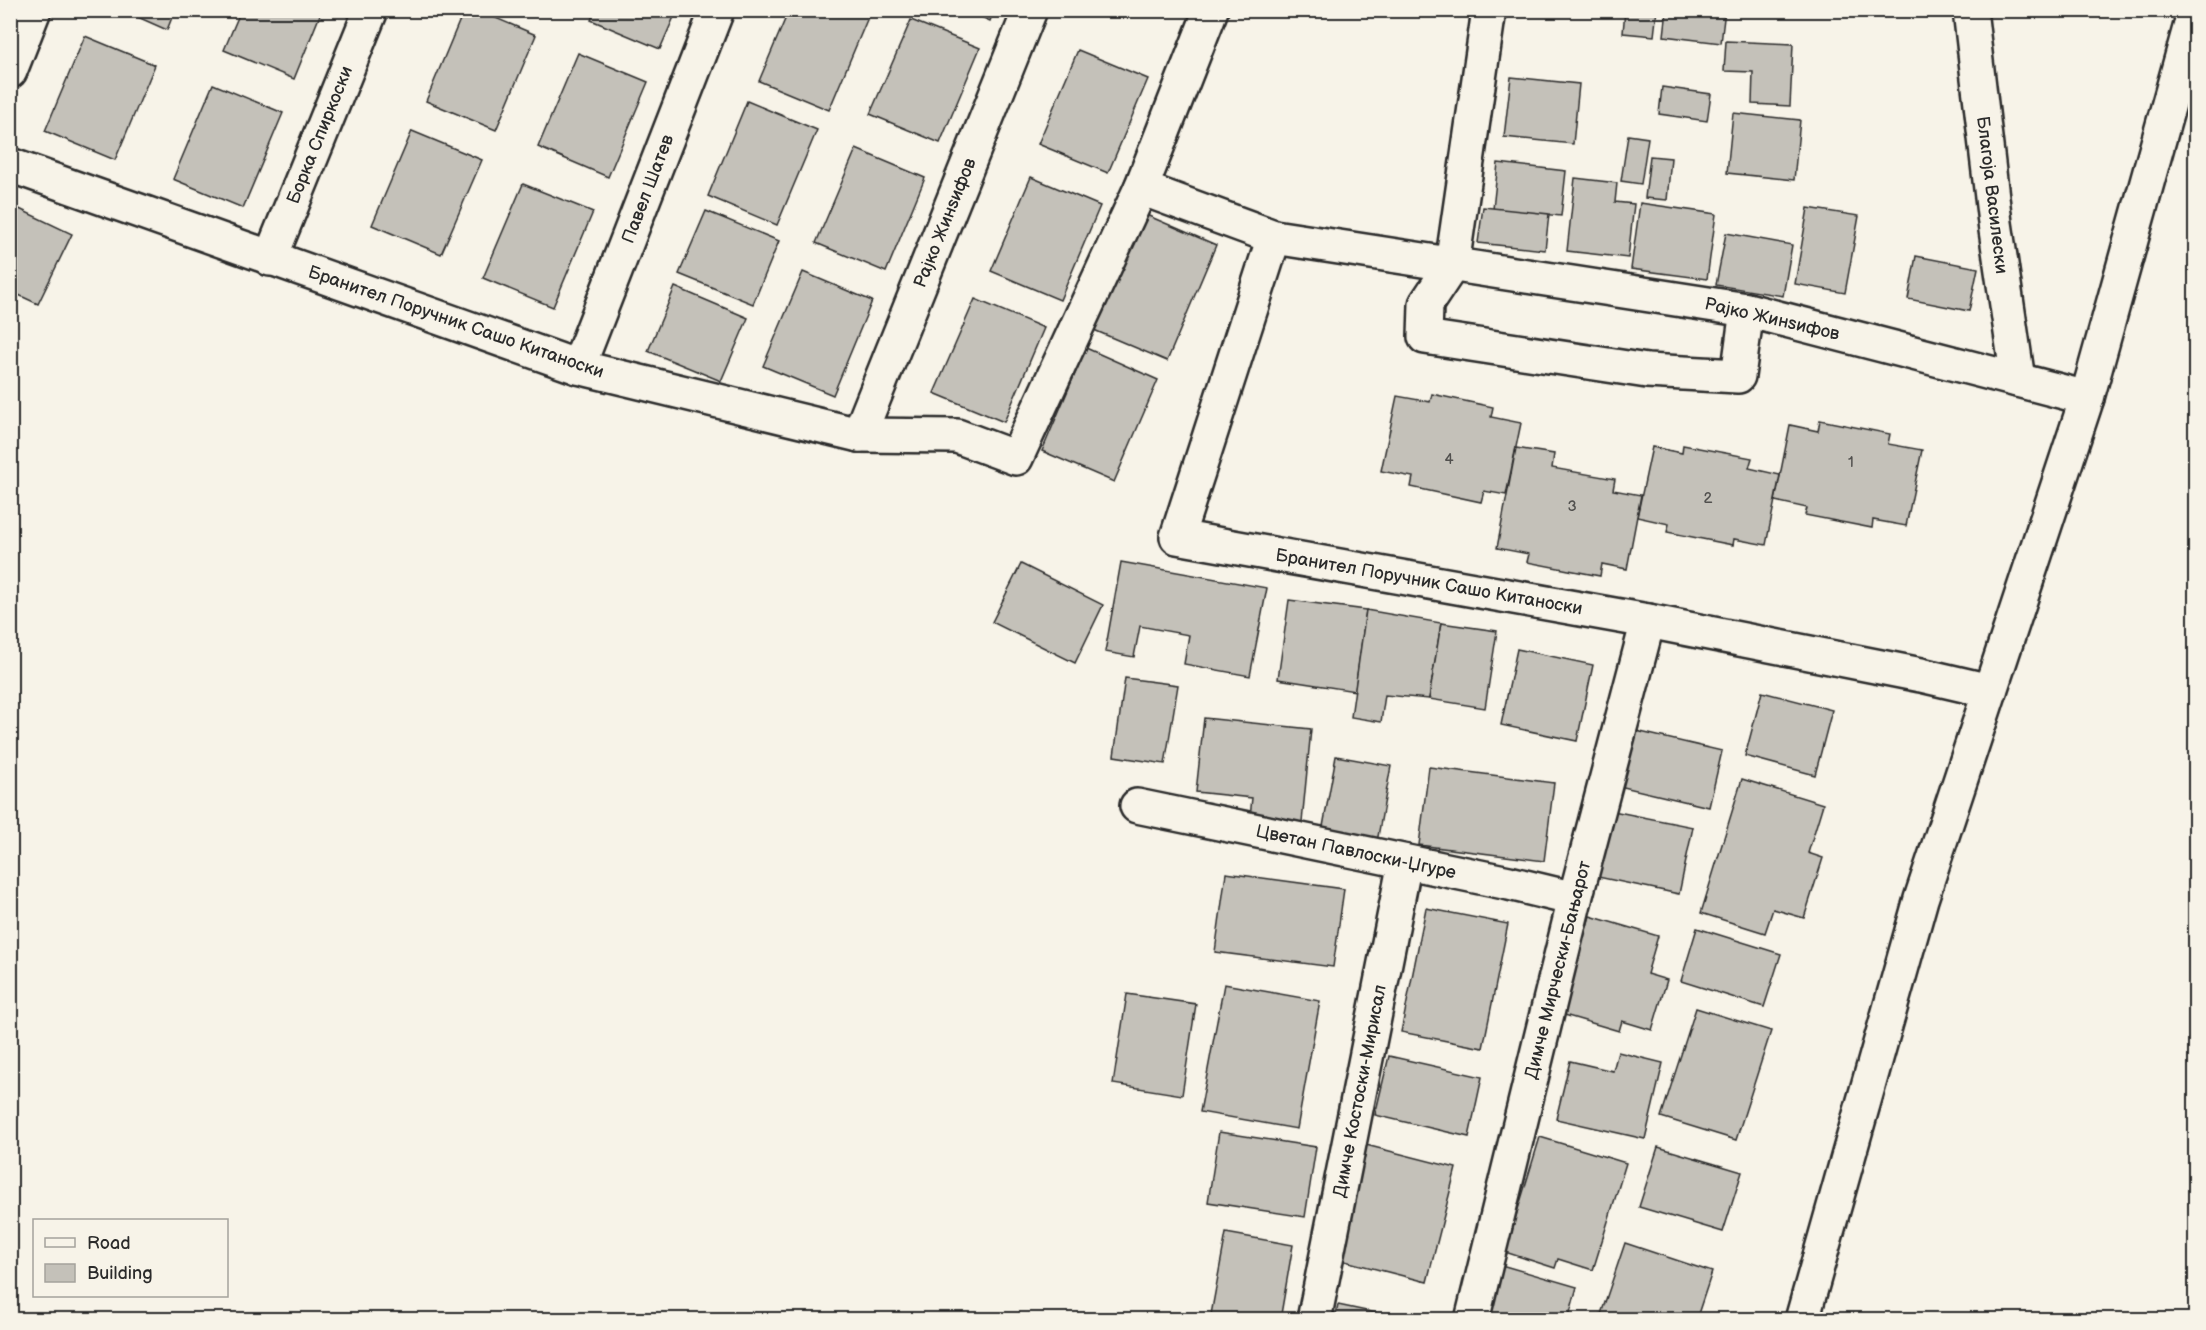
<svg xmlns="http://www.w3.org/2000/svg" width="2206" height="1330" font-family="'Balsamiq Sans',sans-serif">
<rect width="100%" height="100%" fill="#f7f3e8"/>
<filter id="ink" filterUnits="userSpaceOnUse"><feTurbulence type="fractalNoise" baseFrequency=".0167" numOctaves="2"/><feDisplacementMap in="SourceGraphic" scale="12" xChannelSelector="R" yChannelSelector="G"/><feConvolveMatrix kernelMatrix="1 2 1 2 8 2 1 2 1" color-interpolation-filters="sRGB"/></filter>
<g filter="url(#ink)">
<g fill="#c4c1b9" stroke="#2b2b2b" stroke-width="1.5">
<path d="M122,10H175L167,30Z"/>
<path d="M241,10H322L294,79L224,50Z"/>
<path d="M464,10H477L536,35L496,130L426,101Z"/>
<path d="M595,10H677L660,49L591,20Z"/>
<path d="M789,10H857L869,15L829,110L759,81Z"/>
<path d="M966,10H994L990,21Z"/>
<path d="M1625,10H1657L1654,36L1623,33Z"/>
<path d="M1667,10H1725L1721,43L1664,36Z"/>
<path d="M911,20L980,48L940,143L870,114Z"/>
<path d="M85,36L155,65L115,160L45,131Z"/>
<path d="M1726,41L1793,44L1790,106L1752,104L1753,72L1724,71Z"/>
<path d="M1078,50L1148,79L1108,173L1038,144Z"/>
<path d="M578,53L648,82L608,177L538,147Z"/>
<path d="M1511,77L1579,84L1573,144L1504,137Z"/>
<path d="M213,84L283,113L243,208L173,179Z"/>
<path d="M1662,87L1711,94L1707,121L1659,114Z"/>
<path d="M747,101L817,130L777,225L708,196Z"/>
<path d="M1733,113L1800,120L1794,180L1727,173Z"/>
<path d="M412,131L482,160L441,254L372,225Z"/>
<path d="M1628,135L1648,138L1641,184L1621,181Z"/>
<path d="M856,149L925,178L886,272L816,243Z"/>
<path d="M1650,156L1671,158L1667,200L1645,198Z"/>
<path d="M1498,163L1566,171L1561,216L1493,209Z"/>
<path d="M1031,177L1100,206L1060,300L991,271Z"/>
<path d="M1575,178L1617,183L1615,202L1634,204L1628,258L1567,251Z"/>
<path d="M523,184L593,212L553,307L483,278Z"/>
<path d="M1640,203L1716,214L1707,279L1631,269Z"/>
<path d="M11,205L72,234L38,304L10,291Z"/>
<path d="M1483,207L1549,214L1545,250L1478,243Z"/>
<path d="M1808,208L1859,216L1845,293L1795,284Z"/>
<path d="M706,211L779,241L753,304L679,274Z"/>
<path d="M1144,214L1216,245L1167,361L1094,330Z"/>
<path d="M1726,233L1792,245L1783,296L1716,285Z"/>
<path d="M1916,256L1978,268L1969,311L1908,299Z"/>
<path d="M803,272L872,301L833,395L763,366Z"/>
<path d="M675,287L748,318L721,381L648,351Z"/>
<path d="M975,299L1044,328L1004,422L934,393Z"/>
<path d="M1086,348L1158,380L1114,482L1042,451Z"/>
<path d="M1432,394L1493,407L1491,417L1521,423L1506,495L1484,491L1481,502L1411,487L1413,477L1381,471L1397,396L1430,402Z"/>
<path d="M1820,420L1890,434L1888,444L1922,450L1906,526L1873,520L1872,528L1805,515L1807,508L1775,501L1790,425L1818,431Z"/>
<path d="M1683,445L1752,458L1749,468L1780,475L1766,545L1734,539L1733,545L1667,532L1669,524L1637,517L1652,447L1682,453Z"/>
<path d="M1516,448L1554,454L1552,468L1615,479L1613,490L1641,495L1627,569L1602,564L1600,576L1527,562L1529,554L1497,548Z"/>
<path d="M1121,562L1267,588L1250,676L1184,664L1189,635L1140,626L1134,657L1105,652Z"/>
<path d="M1021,564L1103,605L1075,663L992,622Z"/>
<path d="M1289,600L1366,610L1355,691L1278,679Z"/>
<path d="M1366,610L1441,623L1429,699L1385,695L1381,722L1351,717Z"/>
<path d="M1441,623L1497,631L1485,708L1429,699Z"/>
<path d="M1517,649L1593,665L1577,741L1501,725Z"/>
<path d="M1125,678L1178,685L1165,764L1114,756Z"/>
<path d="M1762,692L1832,710L1815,775L1745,756Z"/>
<path d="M1204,718L1311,729L1302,822L1250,817L1252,798L1196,792Z"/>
<path d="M1632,730L1722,751L1709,807L1619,786Z"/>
<path d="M1336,756L1391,766L1377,842L1322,832Z"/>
<path d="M1429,767L1554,783L1544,861L1419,845Z"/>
<path d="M1742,779L1823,804L1808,853L1823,858L1804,918L1773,909L1765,933L1701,913Z"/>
<path d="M1613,811L1693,827L1679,894L1598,877Z"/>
<path d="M1226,873L1344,889L1333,967L1215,952Z"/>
<path d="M1426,908L1508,924L1483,1048L1401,1032Z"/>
<path d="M1590,916L1658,936L1647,974L1667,980L1652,1030L1622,1021L1619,1031L1561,1014Z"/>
<path d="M1697,928L1781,954L1764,1007L1681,981Z"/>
<path d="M1224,984L1320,1001L1297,1129L1200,1112Z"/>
<path d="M1127,994L1196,1004L1182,1095L1113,1084Z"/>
<path d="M1696,1008L1771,1031L1736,1140L1661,1117Z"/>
<path d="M1618,1052L1663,1063L1645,1139L1556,1119L1570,1061L1613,1071Z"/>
<path d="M1389,1056L1482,1077L1469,1137L1375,1115Z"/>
<path d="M1219,1132L1316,1147L1305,1217L1208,1202Z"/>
<path d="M1540,1137L1626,1163L1593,1270L1558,1259L1555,1268L1505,1252Z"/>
<path d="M1366,1145L1456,1168L1427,1282L1337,1259Z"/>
<path d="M1658,1147L1742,1172L1723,1232L1639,1207Z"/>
<path d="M1226,1233L1293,1245L1280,1320H1210Z"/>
<path d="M1625,1243L1712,1272L1696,1320H1599Z"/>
<path d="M1491,1262L1577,1287L1568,1320H1475Z"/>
<path d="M1338,1305L1409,1320H1335Z"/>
</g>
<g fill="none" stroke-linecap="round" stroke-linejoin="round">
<g stroke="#2b2b2b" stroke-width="38">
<g id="minor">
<path d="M1489,10L1452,265L1426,304L1425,337L1647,371L1738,376L1747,310"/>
<path d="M1970,10L1995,223L2018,380"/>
<path d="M10,71L34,10"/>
<path d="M10,165L578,367L859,435L957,436L1016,458L1141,188L1211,10"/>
<path d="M1141,188L1274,237L1747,310L2087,398"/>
<path d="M1274,237L1177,537L1648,621L1921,675L1990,691"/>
<path d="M270,259L371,10"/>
<path d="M578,367L717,10"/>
<path d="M859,435L1030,10"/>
<path d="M1137,806L1509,883L1575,899"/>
<path d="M1314,1320L1405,862"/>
<path d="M1472,1320L1575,899L1648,621"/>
</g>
</g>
<g stroke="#2b2b2b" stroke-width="38">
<path id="major" d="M1802,1320L1921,899L2087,398L2195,10"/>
</g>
<use href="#minor" stroke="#f7f3e8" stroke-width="33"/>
<use href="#major" stroke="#f7f3e8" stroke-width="33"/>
</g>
</g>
<g text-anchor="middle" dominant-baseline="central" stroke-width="4.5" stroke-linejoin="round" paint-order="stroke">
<g font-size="15" fill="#51504e">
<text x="1449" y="459">4</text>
<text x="1851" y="462">1</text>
<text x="1708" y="498">2</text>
<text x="1572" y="506">3</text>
</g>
<g font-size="18" fill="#2b2b2b" stroke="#f7f3e8">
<text transform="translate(320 135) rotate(-68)">Борка Спиркоски</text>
<text transform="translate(648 189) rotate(-69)">Павел Шатев</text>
<text transform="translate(1992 195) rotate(83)">Благоја Василески</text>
<text transform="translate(945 223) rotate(-68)">Рајко Жинѕифов</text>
<text transform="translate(1772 319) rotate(13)">Рајко Жинѕифов</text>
<text transform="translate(456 322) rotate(19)">Бранител Поручник Сашо Китаноски</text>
<text transform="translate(1429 582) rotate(10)">Бранител Поручник Сашо Китаноски</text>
<text transform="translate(1356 852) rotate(12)">Цветан Павлоски-Џгуре</text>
<text transform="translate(1558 970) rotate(-76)">Димче Мирчески-Бањарот</text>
<text transform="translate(1360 1091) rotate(-79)">Димче Костоски-Мирисал</text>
</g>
</g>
<rect width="2206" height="1330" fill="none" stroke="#f7f3e8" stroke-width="36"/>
<rect x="18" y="18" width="2170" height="1294" fill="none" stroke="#2b2b2b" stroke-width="2" filter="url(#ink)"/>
<rect x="33" y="1219" width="195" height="78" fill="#f7f3e8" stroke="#a5a39c" stroke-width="1.5"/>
<rect x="45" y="1238" width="30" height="9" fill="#f7f3e8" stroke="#a5a39c" stroke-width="1.5"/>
<text x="87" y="1249" font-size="18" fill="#2b2b2b">Road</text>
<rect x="45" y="1264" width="30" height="18" fill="#c4c1b9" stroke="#a5a39c" stroke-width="1.5"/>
<text x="87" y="1279" font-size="18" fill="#2b2b2b">Building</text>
</svg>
